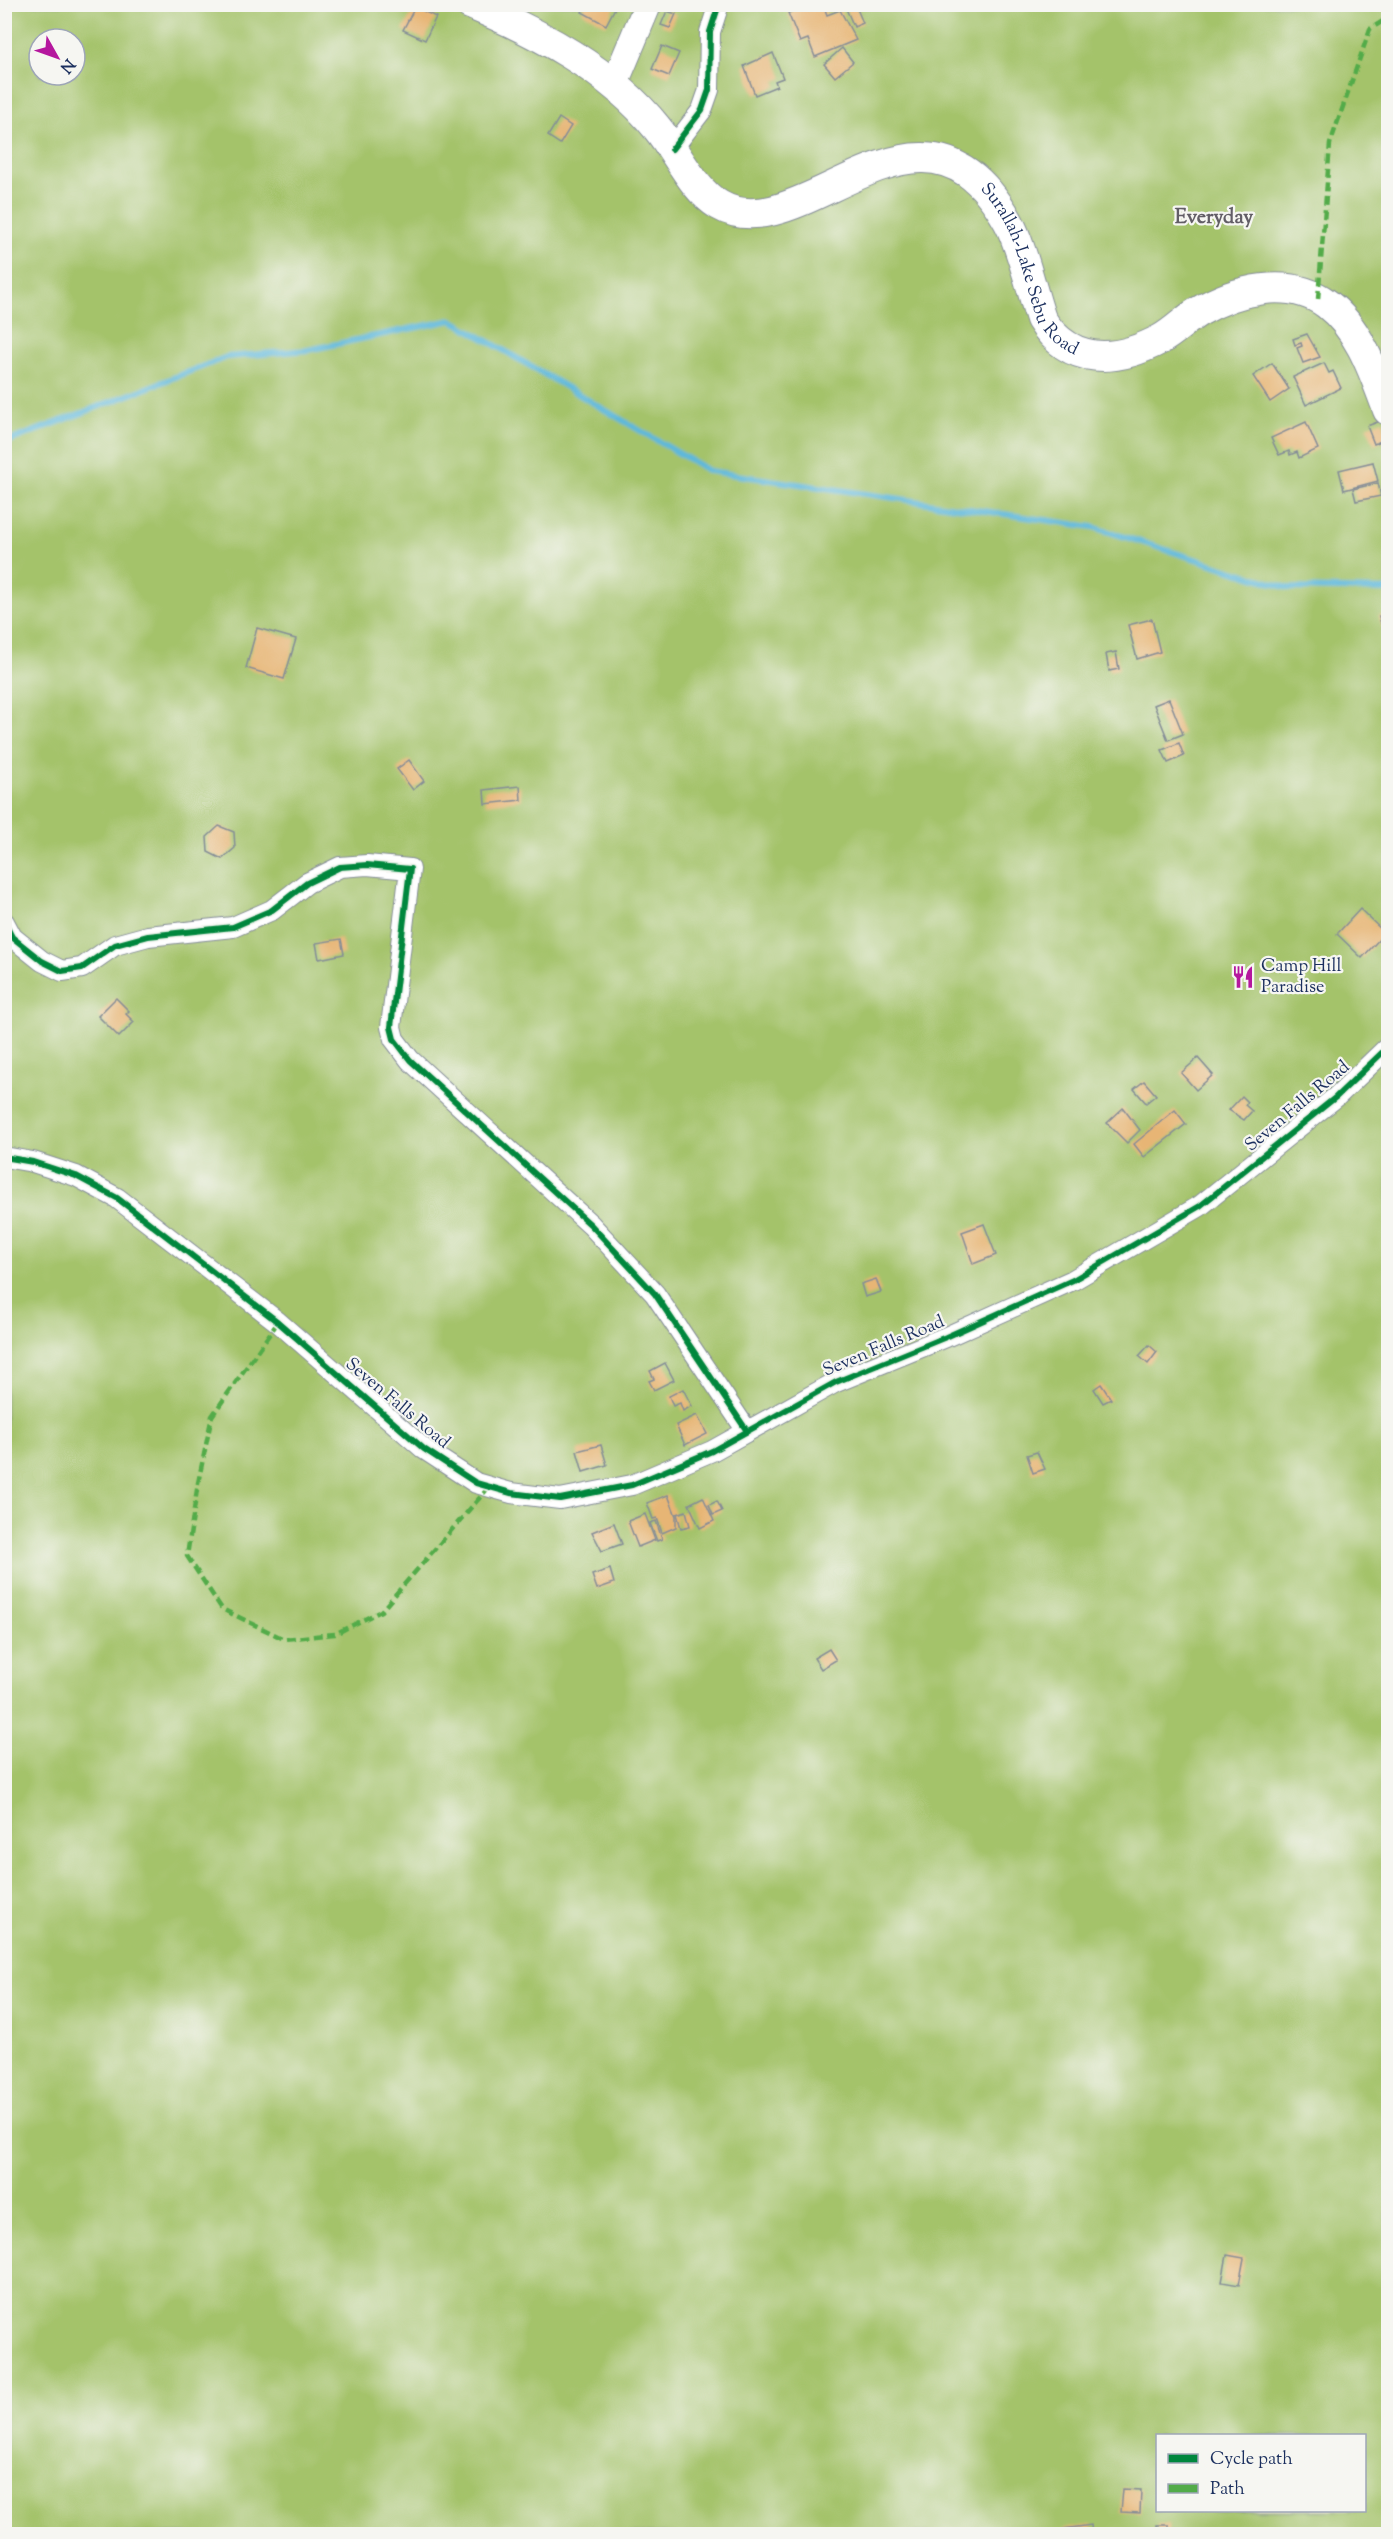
<svg xmlns="http://www.w3.org/2000/svg" width="1393" height="2539" font-family="'Sorts Mill Goudy',serif">
<rect width="100%" height="100%" fill="#f6f6f2"/>
<filter id="ink" filterUnits="userSpaceOnUse"><feTurbulence type="fractalNoise" baseFrequency=".0167" numOctaves="2"/><feDisplacementMap in="SourceGraphic" scale="12" xChannelSelector="R" yChannelSelector="G"/><feConvolveMatrix kernelMatrix="1 2 1 2 8 2 1 2 1" color-interpolation-filters="sRGB"/></filter>
<filter id="wash" filterUnits="userSpaceOnUse"><feTurbulence type="fractalNoise" baseFrequency=".008" numOctaves="4" result="noise"/><feDisplacementMap in="SourceGraphic" scale="24" xChannelSelector="R" yChannelSelector="G"/><feGaussianBlur stdDeviation="1.35" result="paint"/><feColorMatrix in="noise" values="0 0 0 0 0 0 0 0 0 0 0 0 0 0 0 0 0 1.4 0 .05"/><feComposite in="paint" operator="in"/></filter>
<g filter="url(#wash)">
<rect width="100%" height="100%" fill="#eee8d0"/>
<path fill="#a4c36a" stroke="#607964" stroke-width="1.5" fill-rule="evenodd" d="M5,5H1388V2534H5ZM39,39H75V75H39ZM1158,2436H1364V2510H1158Z"/>
<g fill="none" stroke-linecap="round" stroke-linejoin="round">
<path stroke="#5db8db" stroke-width="6" d="M4,443L227,357L308,350L452,320L709,471L1093,527L1288,588L1388,590"/>
</g>
<g id="blocks">
<g fill="#e7b575">
<path d="M586,4H617L606,25L582,12Z"/>
<path d="M809,4H823L827,15L840,10L856,40L815,57L808,39L800,42L788,13Z"/>
<path d="M844,4H855L863,23L854,27Z"/>
<path d="M415,7L436,17L425,40L403,30Z"/>
<path d="M667,11L676,14L670,28L661,25Z"/>
<path d="M662,46L679,53L669,76L652,69Z"/>
<path d="M842,48L853,62L835,77L824,64Z"/>
<path d="M773,53L783,78L775,81L777,86L755,95L744,66Z"/>
<path d="M559,118L571,126L560,144L548,136Z"/>
<path d="M1307,334L1320,357L1303,363L1297,348L1302,346L1301,343L1295,345L1293,339Z"/>
<path d="M1272,363L1289,389L1270,402L1253,376Z"/>
<path d="M1324,363L1329,373L1333,371L1341,388L1306,405L1293,377Z"/>
<path d="M1383,420L1388,438L1374,444L1367,426Z"/>
<path d="M1306,422L1318,449L1299,458L1297,452L1290,455L1289,451L1279,455L1271,438Z"/>
<path d="M1373,462L1378,481L1344,490L1339,470Z"/>
<path d="M1378,483L1381,496L1356,501L1353,489Z"/>
<path d="M1388,614V636L1385,637L1379,616Z"/>
<path d="M1152,619L1160,652L1137,659L1128,625Z"/>
<path d="M257,628L296,639L284,679L246,668Z"/>
<path d="M1116,652L1119,669L1109,671L1106,654Z"/>
<path d="M1169,699L1183,734L1168,740L1154,705Z"/>
<path d="M1179,743L1184,756L1168,763L1162,750Z"/>
<path d="M409,760L424,781L413,790L397,769Z"/>
<path d="M520,786L521,800L485,804L484,790Z"/>
<path d="M219,826L234,832L235,848L222,859L208,852L207,837Z"/>
<path d="M1360,909L1385,933L1362,958L1337,934Z"/>
<path d="M341,939L344,954L319,959L316,943Z"/>
<path d="M116,998L129,1011L126,1014L134,1022L119,1037L98,1016Z"/>
<path d="M1198,1058L1213,1075L1196,1090L1181,1073Z"/>
<path d="M1144,1081L1156,1095L1146,1103L1134,1089Z"/>
<path d="M1242,1096L1248,1102L1245,1105L1252,1111L1244,1120L1229,1110Z"/>
<path d="M1123,1108L1140,1130L1127,1143L1107,1123Z"/>
<path d="M1175,1110L1186,1124L1144,1157L1134,1144Z"/>
<path d="M984,1224L996,1255L973,1264L962,1232Z"/>
<path d="M876,1279L881,1292L865,1297L861,1284Z"/>
<path d="M1149,1345L1157,1352L1148,1364L1139,1356Z"/>
<path d="M665,1363L674,1380L654,1390L649,1381L654,1379L650,1371Z"/>
<path d="M1101,1384L1111,1399L1103,1403L1094,1389Z"/>
<path d="M683,1389L692,1406L683,1411L680,1403L673,1406L669,1396Z"/>
<path d="M697,1415L707,1434L685,1445L676,1425Z"/>
<path d="M601,1445L607,1465L583,1472L577,1451Z"/>
<path d="M1037,1452L1045,1469L1033,1473L1027,1455Z"/>
<path d="M668,1495L676,1516V1527L662,1533L657,1518L653,1519L647,1503Z"/>
<path d="M703,1497L714,1521L700,1528L689,1504Z"/>
<path d="M717,1501L722,1511L713,1515L709,1505Z"/>
<path d="M686,1511L690,1526L681,1528L677,1514Z"/>
<path d="M645,1514L655,1540L638,1547L628,1521Z"/>
<path d="M656,1521L662,1539L657,1541L650,1523Z"/>
<path d="M614,1523L622,1544L602,1551L592,1532Z"/>
<path d="M610,1569L614,1583L597,1589L592,1575Z"/>
<path d="M829,1649L836,1660L821,1669L814,1658Z"/>
<path d="M1227,2255L1244,2258L1239,2285L1222,2282Z"/>
<path d="M1123,2489L1141,2490L1140,2513L1121,2512Z"/>
<path d="M1091,2525L1092,2534H1065L1064,2529Z"/>
<rect x="1157" y="2525" width="12" height="9"/>
</g>
</g>
</g>
<g filter="url(#ink)">
<use href="#blocks" fill-opacity="0" stroke="#848c97" stroke-width="1.5"/>
<g fill="none" stroke-linecap="round" stroke-linejoin="round">
<g stroke="#848c97" stroke-width="22">
<g id="street">
<path d="M672,149L702,110L709,90L710,32L719,4"/>
<path d="M4,922L12,937L42,961L62,971L82,968L115,945L148,936L233,927L272,910L307,883L340,867L367,865L410,869L391,1027L394,1039L410,1060L591,1225L655,1294L747,1431"/>
<path d="M4,1157L33,1162L76,1176L117,1198L278,1322L424,1449L476,1483L511,1493L560,1499L632,1485L712,1451L836,1382L946,1337L1073,1280L1200,1206L1336,1097L1388,1047"/>
</g>
</g>
<g stroke="#848c97" stroke-width="29">
<path id="secondary" d="M614,85L648,4"/>
</g>
<g stroke="#848c97" stroke-width="32">
<g id="primary">
<path id="s1" d="M470,4C537,32 611,70 657,128C677,152 692,189 719,205C802,254 921,65 1008,221C1021,244 1032,292 1041,319C1070,366 1116,363 1161,339C1174,332 1185,320 1198,312C1235,290 1289,276 1327,304C1360,329 1374,373 1388,410"/>
</g>
</g>
<use href="#street" stroke="#fff" stroke-width="20"/>
<use href="#secondary" stroke="#fff" stroke-width="27"/>
<use href="#primary" stroke="#fff" stroke-width="30"/>
<g stroke="#52ab49" stroke-width="4.5" stroke-dasharray="9 4.5" stroke-linecap="butt">
<path d="M1318,299L1330,144L1370,29L1388,18"/>
<path d="M278,1322L212,1416L198,1483L187,1556L222,1609L284,1639L335,1634L381,1611L489,1487"/>
</g>
<g stroke="#f6f6f2" stroke-width="10">
<g id="cycleway">
<path d="M672,149L702,110L709,90L710,32L719,4"/>
<path d="M4,922L12,937L42,961L62,971L82,968L115,945L148,936L233,927L272,910L307,883L340,867L367,865L410,869L391,1027L394,1039L410,1060L591,1225L655,1294L747,1431"/>
<path d="M4,1157L33,1162L76,1176L117,1198L278,1322L424,1449L476,1483L511,1493L560,1499L632,1485L712,1451L836,1382L946,1337L1073,1280L1200,1206L1336,1097L1388,1047"/>
</g>
</g>
<use href="#cycleway" stroke="#00873e" stroke-width="6"/>
</g>
</g>
<defs>
<g id="restaurant-bare" transform="scale(1.8)"><path d="M-5-6h1v4h1v-4h1v4h1v-4h1v5L-1.5 .5V6h-2V.5L-5-1ZM5-6V6H3V1.5H1.5Q1.5-4 5-6Z" fill="#b5179e" stroke="#f6f6f2" stroke-width="2.5" paint-order="stroke"/></g>
</defs>
<g fill-rule="evenodd">
<use href="#restaurant-bare" x="1243" y="977"/>
</g>
<g text-anchor="middle" dominant-baseline="central" stroke-width="4.5" stroke-linejoin="round" paint-order="stroke">
<g font-size="18" fill="#1b2f5e" stroke="#f6f6f2">
<text stroke="none"><textPath href="#s1" startOffset="708">Surallah-Lake Sebu Road</textPath></text>
<text transform="translate(1298 1107) rotate(-40)">Seven Falls Road</text>
<text transform="translate(884 1347) rotate(-23)">Seven Falls Road</text>
<text transform="translate(397 1404) rotate(40)">Seven Falls Road</text>
</g>
<g font-size="18" fill="#1b2f5e" stroke="#f6f6f2" text-anchor="start">
<text x="1261" y="967">Camp Hill<tspan x="1261" dy="21">Paradise</tspan></text>
</g>
<g font-size="20" font-weight="bold" fill="#625e66" stroke="#f6f6f2">
<text x="1214" y="218">Everyday</text>
</g>
</g>
<rect width="1393" height="2539" fill="none" stroke="#f6f6f2" stroke-width="24"/>
<rect x="1156" y="2434" width="210" height="78" fill="#f6f6f2" stroke="#9ea6b7" stroke-width="1.5"/>
<rect x="1168" y="2454" width="30" height="9" fill="#00873e" stroke="#9ea6b7" stroke-width="1.5"/>
<text x="1210" y="2464" font-size="18" fill="#1b2f5e">Cycle path</text>
<rect x="1168" y="2484" width="30" height="9" fill="#52ab49" stroke="#9ea6b7" stroke-width="1.5"/>
<text x="1210" y="2494" font-size="18" fill="#1b2f5e">Path</text>
<g transform="translate(57 57) rotate(130)"><circle r="28" fill="#f6f6f2" stroke="#9ea6b7" stroke-width="1.5"/>
<path d="M0-4.5L10 22L0 15L-10 22Z" fill="#b5179e"/>
<text y="-9" font-size="16" font-weight="bold" text-anchor="middle" fill="#1b2f5e">N</text>
</g>
</svg>
